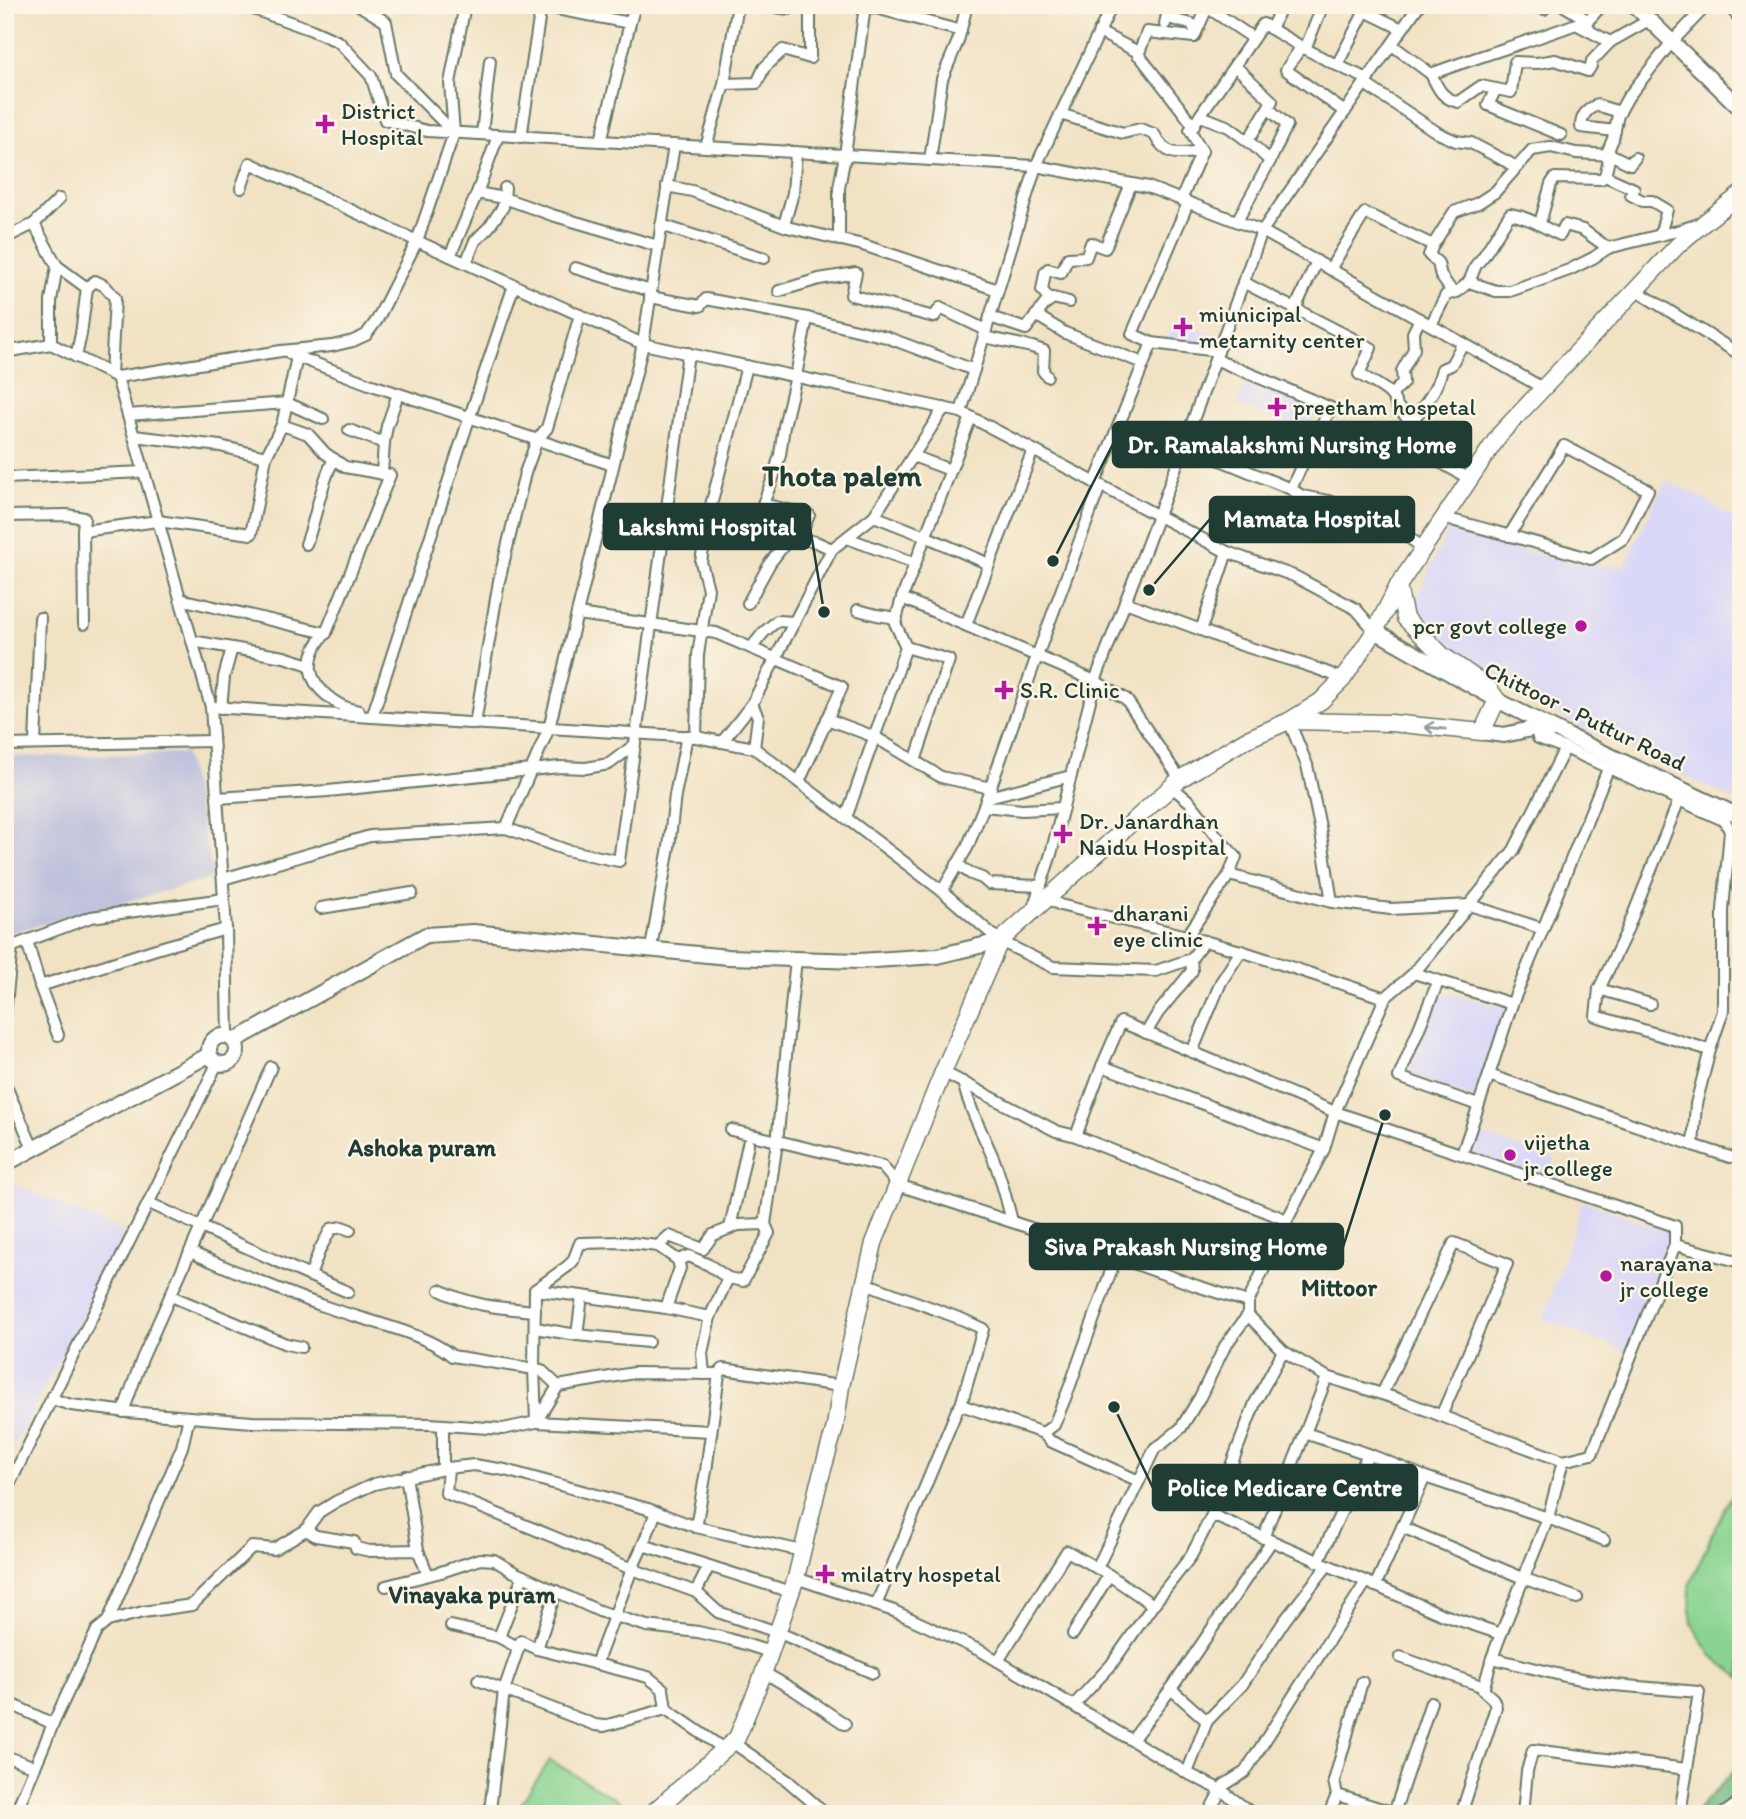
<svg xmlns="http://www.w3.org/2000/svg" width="1746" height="1819" font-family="Itim,sans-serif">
<defs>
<pattern id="forest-firs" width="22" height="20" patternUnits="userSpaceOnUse" patternTransform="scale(1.75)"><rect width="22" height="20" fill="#6eb67b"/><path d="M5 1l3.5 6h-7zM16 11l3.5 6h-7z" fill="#5a9566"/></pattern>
</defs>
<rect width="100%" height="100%" fill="#fcf5e5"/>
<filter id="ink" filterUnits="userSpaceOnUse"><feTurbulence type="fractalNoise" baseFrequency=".0143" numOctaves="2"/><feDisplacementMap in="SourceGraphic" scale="14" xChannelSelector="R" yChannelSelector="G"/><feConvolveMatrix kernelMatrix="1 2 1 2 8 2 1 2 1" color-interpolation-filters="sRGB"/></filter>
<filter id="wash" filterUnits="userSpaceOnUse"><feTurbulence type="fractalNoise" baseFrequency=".00686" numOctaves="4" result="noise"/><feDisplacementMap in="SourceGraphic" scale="28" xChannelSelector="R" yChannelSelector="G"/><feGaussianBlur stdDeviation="1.57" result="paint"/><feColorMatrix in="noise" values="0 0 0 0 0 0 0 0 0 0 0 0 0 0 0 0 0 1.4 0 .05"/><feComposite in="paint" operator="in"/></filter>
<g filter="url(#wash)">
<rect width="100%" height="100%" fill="#f1e2c4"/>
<g fill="#d9d7f8">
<path d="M1178,320L1210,334L1209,346L1163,341Z"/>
<path d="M1246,383L1317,409L1308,430L1237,406Z"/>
<path d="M1665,481L1692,492L1741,523V769L1733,799L1566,720L1470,662L1429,643L1412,609L1447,531L1472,534L1510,548L1578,564L1624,567Z"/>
<path d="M1439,992L1507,1008L1476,1099L1405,1073Z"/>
<path d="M1473,1132L1555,1159L1549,1179L1465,1152Z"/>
<path d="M5,1180L126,1233L5,1462Z"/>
<path d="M1583,1201L1671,1233L1627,1352L1543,1319Z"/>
</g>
<path fill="#c0c2dd" d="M185,753L214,878L5,934V757Z"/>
<g fill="#89d491" stroke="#548862" stroke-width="2">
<path d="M1741,1478V1678L1711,1655L1692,1624L1689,1586L1714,1530Z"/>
<path d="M550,1760L634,1810L631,1814H514Z"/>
</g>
<path fill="url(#forest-firs)" stroke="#467a58" stroke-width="2" d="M1741,1763V1814H1694Z"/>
</g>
<g filter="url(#ink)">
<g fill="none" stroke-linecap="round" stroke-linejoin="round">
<g stroke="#687766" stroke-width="14">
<g id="minor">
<path d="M242,5L312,30L339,42L371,76L385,120L427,131L1036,166L1148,187L1262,231L1543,388"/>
<path d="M761,5L789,9L794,5"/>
<path d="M865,5L961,31"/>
<path d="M1204,5L1253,38"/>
<path d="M1352,5L1365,11L1367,5"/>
<path d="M1533,5L1544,9L1546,5"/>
<path d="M1563,5L1584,18L1590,31"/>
<path d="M1728,5L1741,20"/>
<path d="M541,6L630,23L635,5"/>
<path d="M1167,18L1192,24L1196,32"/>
<path d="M1586,23L1602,5"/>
<path d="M1165,24L1169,5"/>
<path d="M1271,29L1282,5"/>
<path d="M1099,32L1136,51L1194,126"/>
<path d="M1392,45L1431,74C1479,56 1528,42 1576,24L1610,42L1649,20"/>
<path d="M1301,47L1286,70L1345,112"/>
<path d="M1305,49L1323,5"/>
<path d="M1138,55L1147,32L1194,37L1207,8"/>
<path d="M1337,65L1365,11L1402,29"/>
<path d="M1235,66L1272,101L1248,141"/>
<path d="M1431,74C1438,88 1441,98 1458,102L1481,86L1511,92L1515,62L1537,63L1555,60L1588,71L1591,66L1592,61L1610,42"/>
<path d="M724,84L757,83L764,68L783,50L810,58V5"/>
<path d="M1365,84L1438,133L1456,141L1471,143L1517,167"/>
<path d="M1496,89L1488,105L1561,135"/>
<path d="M1268,108L1287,125L1270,161"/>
<path d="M1060,114L1123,133L1140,129L1154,134C1167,158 1178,154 1202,151"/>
<path d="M1201,116L1229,127L1253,145L1270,161L1237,221"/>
<path d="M1615,131L1581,127C1581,115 1587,110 1596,105L1620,112"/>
<path d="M454,133L450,83L465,5"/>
<path d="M482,134L490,61"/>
<path d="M521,137L541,6L534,5"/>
<path d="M601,141L630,23"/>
<path d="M706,147L724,84L738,5"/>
<path d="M1606,155L1613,139L1618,115L1628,97L1671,43L1707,5"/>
<path d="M1610,155L1605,176L1634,189L1631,195L1643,201H1652L1667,210L1660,235"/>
<path d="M930,160L942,79L958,41L967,5"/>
<path d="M667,186L692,191L787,227L863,245L998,290"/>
<path d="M241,188L250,163L417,241L643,344L961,412L1227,552L1294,576L1356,609L1375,631"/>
<path d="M477,193L504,198L552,215L658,246"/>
<path d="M1181,200L1202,151L1190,130L1263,24C1297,45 1331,64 1368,79"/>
<path d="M1540,223L1551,184L1555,178L1601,179L1605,176"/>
<path d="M34,224L57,266L51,301V344"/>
<path d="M661,225L764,258"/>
<path d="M784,225L793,193L796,152"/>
<path d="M839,240V188L845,155L865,6"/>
<path d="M5,244L9,236L34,224L59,199"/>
<path d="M1433,245L1454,212L1478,203L1495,192L1532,150L1551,147L1576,153L1612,155L1630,164L1635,158"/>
<path d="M450,256L477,193L498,136"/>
<path d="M466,263L475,241L489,227L503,207L505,188"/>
<path d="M57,266L87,288L81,334L76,357"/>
<path d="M575,268L651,291"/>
<path d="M1330,269L1365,213L1433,245L1429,255L1438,263L1441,276L1453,293"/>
<path d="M1243,282L1371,348L1359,374C1368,380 1385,387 1392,396C1394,399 1395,403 1397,406C1411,425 1423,426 1425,454L1470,479"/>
<path d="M1469,282L1476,265L1483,257L1510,214C1531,218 1541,226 1560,235L1565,225L1583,230L1608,248"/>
<path d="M87,288L95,281L105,286L115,298L111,374"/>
<path d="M1635,290L1741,355"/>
<path d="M779,291L819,279L856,273L851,295L934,317L940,308L986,330"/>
<path d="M650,297L700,306L706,299L807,318L886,337L974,370"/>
<path d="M1050,300L1042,290L1045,273L1048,269L1061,273L1068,258L1086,257L1091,243L1105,248L1131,184"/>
<path d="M1295,309L1317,261"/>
<path d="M1036,315L1065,333L1143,363"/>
<path d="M990,317L1026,329L1045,304L1053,298L1069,302"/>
<path d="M1431,325L1446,295L1457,292L1469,282L1496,291H1510L1569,270L1593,258L1608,248L1677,231L1699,224"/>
<path d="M984,337L1032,347L1044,351L1043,371L1047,376"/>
<path d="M1152,343L1218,351"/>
<path d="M5,352L51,344L117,377L281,351L332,346L353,341L366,335L377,320L417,241L454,133L396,74L386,22L359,5"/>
<path d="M290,354L369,384L613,465"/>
<path d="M1215,359L1331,408L1313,441L1291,489L1302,496L1328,501L1381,519L1424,548"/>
<path d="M117,377L211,707L226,929L228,1037"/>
<path d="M1391,395L1403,383L1402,371L1414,349L1413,333L1420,319"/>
<path d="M961,412L1036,166L1112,5"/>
<path d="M128,415L287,403L323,419"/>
<path d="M971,417L902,598L1095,681L1126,699L1180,779"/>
<path d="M1412,421C1425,405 1437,390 1442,369L1451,365L1463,343"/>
<path d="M349,430L384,443"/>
<path d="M134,436L220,446L266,457"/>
<path d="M1184,445L1291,489"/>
<path d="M913,456L950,470"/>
<path d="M382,474L384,443L387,426L398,394"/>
<path d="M5,478L144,472"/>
<path d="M1095,483L1152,343L1132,334L1188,203"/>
<path d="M5,516L67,515L84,518L83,531L158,521L251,534L266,457L282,425"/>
<path d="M874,516L925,536L989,564"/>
<path d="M1444,518C1493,531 1543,544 1591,559L1624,538L1648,490L1564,446L1509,536"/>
<path d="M83,531L84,624"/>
<path d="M847,538L915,563"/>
<path d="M799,539L809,515L763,504L773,478L780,455L784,426L796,376L807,318"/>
<path d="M306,544C317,516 320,485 334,459"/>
<path d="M180,599L326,633L390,475L345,467L325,453L308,434L282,425L297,357"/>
<path d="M1125,602L1201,630L1227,552"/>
<path d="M748,603L770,563L790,537L816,542L832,549"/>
<path d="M858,610L877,615L897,618"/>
<path d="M577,614L716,633L842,687L799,782"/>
<path d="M966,625L1033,450"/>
<path d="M1201,630C1247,651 1297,658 1343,679"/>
<path d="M326,633C318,641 312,650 311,663C308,687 338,708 359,711"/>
<path d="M192,641L284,657L310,665"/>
<path d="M906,647L949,660L915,761"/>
<path d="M751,648L764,632L777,621L795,622"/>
<path d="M752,704L758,717L754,748"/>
<path d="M211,707L696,737L754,748L942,891L1000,941L1053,967L1156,971L1191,959L1205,941"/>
<path d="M221,708L224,677L232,648"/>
<path d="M372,717L457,455L514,285"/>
<path d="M827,719L875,737L941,777L991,788"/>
<path d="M1289,721L1307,765L1320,827L1332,902L1391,909L1470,905L1543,929L1512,1004"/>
<path d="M475,724L499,581L525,473L537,440L547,428L580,315"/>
<path d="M696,737L698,655L708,589L701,562L709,513L747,366"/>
<path d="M722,742L752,704L832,549L874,516L944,408"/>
<path d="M35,744L40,618"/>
<path d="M5,745L213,741"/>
<path d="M1565,748L1725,821L1730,831L1723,910V1011L1710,1050"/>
<path d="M1172,787L1190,802L1220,840L1236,857L1229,875"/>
<path d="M988,797L1071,776"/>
<path d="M217,798L328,791L560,767L586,768L609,764L633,746"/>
<path d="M984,806L1022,810L1063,808"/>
<path d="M846,818L906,647L895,623L902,598"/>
<path d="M506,828L549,728L643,344L674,145"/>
<path d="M957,864L971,874L982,878L989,884L1041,886"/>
<path d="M223,879L370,836L506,828L566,850L619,861L688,353"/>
<path d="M942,891L967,848L984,806L1037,656L1100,486"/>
<path d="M1048,898L1060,905L1187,936L1229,875L1332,902"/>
<path d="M321,908L412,893"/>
<path d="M1033,909L1051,854L1095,681L1158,516L1262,231L1419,5"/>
<path d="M1543,929L1608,769"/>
<path d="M1200,940L1241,951"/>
<path d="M27,941L40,986L156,949L226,929"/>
<path d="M651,948L669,847L675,795L687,736"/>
<path d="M5,949L91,917L224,899"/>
<path d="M1414,973L1514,850L1565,748L1538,738L1535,724"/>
<path d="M1438,982L1399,1077L1478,1105"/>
<path d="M40,986L58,1035"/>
<path d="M1385,998L1414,973L1512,1004L1489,1075"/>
<path d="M1650,1004L1599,989L1625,935L1679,800"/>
<path d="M5,1014L12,946"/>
<path d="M1146,1033L1158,1013L1192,971L1191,959"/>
<path d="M1192,1052L1221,982L1241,951L1385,998L1335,1112L1675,1226V1245L1741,1262"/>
<path d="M1102,1066L1121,1022L1335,1112L1324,1149"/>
<path d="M271,1067L201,1227L310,1276L320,1249L331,1229L342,1227L350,1230"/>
<path d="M943,1072L1056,1131L1076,1136L1287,1220L1248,1302"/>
<path d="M963,1082C970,1110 980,1128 991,1153C1001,1175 1006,1199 1012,1221"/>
<path d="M5,1084L33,1148"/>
<path d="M731,1130L882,1166L898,1185L1086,1246L1197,1286L1248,1302V1315L1225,1346L1200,1397L1181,1428L1162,1444L1155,1448L1097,1568"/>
<path d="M1076,1136L1102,1066L1324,1149L1287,1220"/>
<path d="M1693,1145L1730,1157"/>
<path d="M1462,1154L1489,1075L1693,1145L1696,1104L1710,1050L1596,1016L1599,989"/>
<path d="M765,1224L777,1142L796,959"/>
<path d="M730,1228L748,1144"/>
<path d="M658,1246L678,1260L680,1268L666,1308"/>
<path d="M190,1252C235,1271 280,1291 326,1307C360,1319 426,1333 452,1356L541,1370L558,1386"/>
<path d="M678,1260L689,1256L709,1265L728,1278"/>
<path d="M310,1276L348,1292"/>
<path d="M865,1283L964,1320L983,1329L961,1405L957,1410L876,1605"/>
<path d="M440,1290C470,1306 502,1308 535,1311"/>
<path d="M535,1290L582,1296"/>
<path d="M171,1296L286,1344L301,1347"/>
<path d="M1248,1315L1283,1351"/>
<path d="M535,1328L577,1335L582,1296L666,1308L710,1317L728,1278L743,1281L769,1233L765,1224L738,1225L713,1235L703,1249L669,1236L658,1246L622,1242L580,1243L573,1261L568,1266L535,1290L534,1368L536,1422L711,1431"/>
<path d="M577,1335L648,1342"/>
<path d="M704,1374L702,1353L710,1317"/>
<path d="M1382,1394L1454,1243L1507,1264L1441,1416"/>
<path d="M52,1399L71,1405L128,1412L252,1422L429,1424L503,1429L536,1422L558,1386L634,1373L719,1374"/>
<path d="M961,1405L1043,1433L1050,1441L1139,1481"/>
<path d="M123,1412L142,1359L201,1227L149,1203"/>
<path d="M189,1417L182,1447L108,1621L143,1612L192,1605L252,1547L274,1549L306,1530L316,1536L354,1542L356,1548L370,1551L418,1550L428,1575"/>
<path d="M1043,1433L1054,1425L1068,1391L1116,1257"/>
<path d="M1368,1454L1425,1477"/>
<path d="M1563,1461L1592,1454L1675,1245"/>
<path d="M448,1468L446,1493L632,1569L643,1545L791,1592"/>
<path d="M443,1469V1425"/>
<path d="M406,1476L418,1550"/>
<path d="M5,1493L217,1064"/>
<path d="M1212,1515L1255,1403L1283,1351L1327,1377L1401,1400L1462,1424L1563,1461L1548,1518L1604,1540"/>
<path d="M696,1527L706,1471L719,1374L723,1369L841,1386"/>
<path d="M1402,1527L1523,1578L1577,1598"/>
<path d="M306,1530L319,1512L337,1501L374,1484L448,1468L474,1465L505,1470L648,1509L696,1527L802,1551"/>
<path d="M1263,1538L1305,1433"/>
<path d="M643,1545L656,1512"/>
<path d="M1318,1562L1368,1454L1305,1433L1327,1377"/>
<path d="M796,1578L894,1611L981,1651L1187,1773L1221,1790L1208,1814"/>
<path d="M386,1586L441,1572L480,1559L494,1560L514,1572L599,1611L647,1626L698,1632L729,1639L770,1652"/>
<path d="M1375,1586L1425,1477L1548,1518L1501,1634"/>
<path d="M696,1592L718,1612L777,1632L873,1673"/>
<path d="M451,1626L499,1637"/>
<path d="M1073,1634L1109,1575"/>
<path d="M519,1648L499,1637L523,1576"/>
<path d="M537,1649L556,1591"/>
<path d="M1400,1657L1484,1687"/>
<path d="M998,1661L1067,1551L1109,1575L1153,1605L1191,1556L1212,1515L1441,1614L1501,1634L1492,1658L1565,1676L1614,1685L1699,1692L1680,1814"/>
<path d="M596,1664L632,1569L696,1592L709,1566"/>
<path d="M763,1672L794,1690L845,1724"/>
<path d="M478,1680L504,1690L521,1641L537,1649L648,1677L663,1689L666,1709"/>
<path d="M5,1701L53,1724"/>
<path d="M1074,1705L1111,1665L1153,1605"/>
<path d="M1207,1721L1242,1685L1285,1620L1327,1566"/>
<path d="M1132,1740L1171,1689"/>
<path d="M732,1742L788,1781L826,1814"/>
<path d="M5,1756L35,1767"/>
<path d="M1187,1773L1207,1721L1171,1689L1271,1542"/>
<path d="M1337,1795L1334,1781L1362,1682"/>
<path d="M1394,1813L1431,1702"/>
<path d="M15,1814L53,1724L97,1630L108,1621"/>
<path d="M492,1814L490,1811L504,1690L595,1725L604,1726L666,1709L724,1749"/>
<path d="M1253,1814L1221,1790L1224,1785L1245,1772L1366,1582"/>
<path d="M1329,1814L1337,1795L1398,1814"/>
<path d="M1461,1814L1496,1707L1493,1699L1483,1690L1492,1658"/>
<path d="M1523,1814L1527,1771L1533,1750L1687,1769"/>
<path d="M1723,1814L1741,1801"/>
</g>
</g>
<g stroke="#687766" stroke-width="18">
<g id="major">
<path d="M1634,5L1741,109"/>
<path d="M1375,631L1497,700L1570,737L1741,817"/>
<path d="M1482,732L1504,735L1536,728L1550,731"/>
<circle cx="223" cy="1050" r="14"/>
<path d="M234,1041L426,935L473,932L728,957L859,961L937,956L1000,941"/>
<path d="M5,1164L209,1055"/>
</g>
</g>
<g stroke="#687766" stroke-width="19">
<g id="highway">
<path d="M1289,721L1391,723L1482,732L1497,700L1487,686L1442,655L1405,618L1398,586"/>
<path d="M651,1814L737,1738L762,1677L796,1578L818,1486L835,1427L841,1386L874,1243L943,1072L1000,941L1180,779L1245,740L1289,721L1321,701L1343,679L1375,631L1398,586L1500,434L1678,245L1705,222L1741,194"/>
</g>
</g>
<use href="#minor" stroke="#fff" stroke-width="10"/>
<use href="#major" stroke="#fff" stroke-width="14"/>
<use href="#highway" stroke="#fff" stroke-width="16"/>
</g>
<defs><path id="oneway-shaft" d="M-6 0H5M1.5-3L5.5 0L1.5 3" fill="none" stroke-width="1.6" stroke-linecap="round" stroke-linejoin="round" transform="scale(1.75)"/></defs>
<use stroke="#8f9e9a" href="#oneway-shaft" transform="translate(1435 728) rotate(-174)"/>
</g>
<g fill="#b5179e" stroke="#fcf5e5" stroke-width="2.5">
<path d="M321.5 113.5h7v7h7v7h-7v7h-7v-7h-7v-7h7z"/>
<path d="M1179.5 316.5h7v7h7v7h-7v7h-7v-7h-7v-7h7z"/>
<path d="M1273.5 396.5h7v7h7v7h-7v7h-7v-7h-7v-7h7z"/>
<circle cx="1581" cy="626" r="7"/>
<path d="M1000.5 679.5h7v7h7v7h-7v7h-7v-7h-7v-7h7z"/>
<path d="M1059.5 823.5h7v7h7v7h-7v7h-7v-7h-7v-7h7z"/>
<path d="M1093.5 915.5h7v7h7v7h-7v7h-7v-7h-7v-7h7z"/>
<circle cx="1510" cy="1155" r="7"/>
<circle cx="1606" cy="1276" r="7"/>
<path d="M821.5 1563.5h7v7h7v7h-7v7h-7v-7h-7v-7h7z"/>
</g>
<g text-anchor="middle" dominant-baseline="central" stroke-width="5" stroke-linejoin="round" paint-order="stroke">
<g font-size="23" fill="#1f3d34" stroke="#fcf5e5" text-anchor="start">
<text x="341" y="111">District<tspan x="341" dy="26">Hospital</tspan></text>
<text x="1199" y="314">miunicipal<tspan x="1199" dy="26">metarnity center</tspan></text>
<text x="1293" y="407">preetham hospetal</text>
<text x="1567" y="626" text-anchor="end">pcr govt college</text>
<text x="1020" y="690">S.R. Clinic</text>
<text x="1079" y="821">Dr. Janardhan<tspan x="1079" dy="26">Naidu Hospital</tspan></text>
<text x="1113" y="913">dharani<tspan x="1113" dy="26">eye clinic</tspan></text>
<text x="1524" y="1142">vijetha<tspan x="1524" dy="26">jr college</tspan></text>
<text x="1620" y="1263">narayana<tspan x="1620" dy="26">jr college</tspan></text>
<text x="841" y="1574">milatry hospetal</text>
</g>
<g font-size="23" fill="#1f3d34" stroke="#fcf5e5">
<text transform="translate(1585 716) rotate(26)">Chittoor - Puttur Road</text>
</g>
<g font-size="24" font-weight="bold" fill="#1f3d34" stroke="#fcf5e5">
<text x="422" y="1147">Ashoka puram</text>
<text x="1339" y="1287">Mittoor</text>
<text x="472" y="1594">Vinayaka puram</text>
</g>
<g font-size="30" font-weight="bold" fill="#1f3d34" stroke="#fcf5e5">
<text x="842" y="475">Thota palem</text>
</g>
</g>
<path fill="none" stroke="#1f3d34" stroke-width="2.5" d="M1053 561L1113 444M1149 590L1210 519M824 612L810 527M1385 1115L1343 1247M1114 1407L1153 1488"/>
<g fill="#1f3d34" stroke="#fcf5e5" stroke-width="2.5">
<circle cx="1053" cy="561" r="7"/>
<circle cx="1149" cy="590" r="7"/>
<circle cx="824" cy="612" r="7"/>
<circle cx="1385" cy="1115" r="7"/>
<circle cx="1114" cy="1407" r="7"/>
</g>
<g fill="#1f3d34" stroke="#1f3d34" stroke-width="2.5">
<rect x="1113" y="422" width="358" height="45" rx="7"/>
<rect x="1210" y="497" width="204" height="45" rx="7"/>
<rect x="604" y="504" width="206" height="45" rx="7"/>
<rect x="1030" y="1224" width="313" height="45" rx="7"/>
<rect x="1153" y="1465" width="264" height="45" rx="7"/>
</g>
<g font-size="24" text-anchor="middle" font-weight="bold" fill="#fff">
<text x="1292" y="453">Dr. Ramalakshmi Nursing Home</text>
<text x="1312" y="527">Mamata Hospital</text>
<text x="707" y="535">Lakshmi Hospital</text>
<text x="1186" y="1255">Siva Prakash Nursing Home</text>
<text x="1285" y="1496">Police Medicare Centre</text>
</g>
<rect width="1746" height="1819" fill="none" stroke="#fcf5e5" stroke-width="28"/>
</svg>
